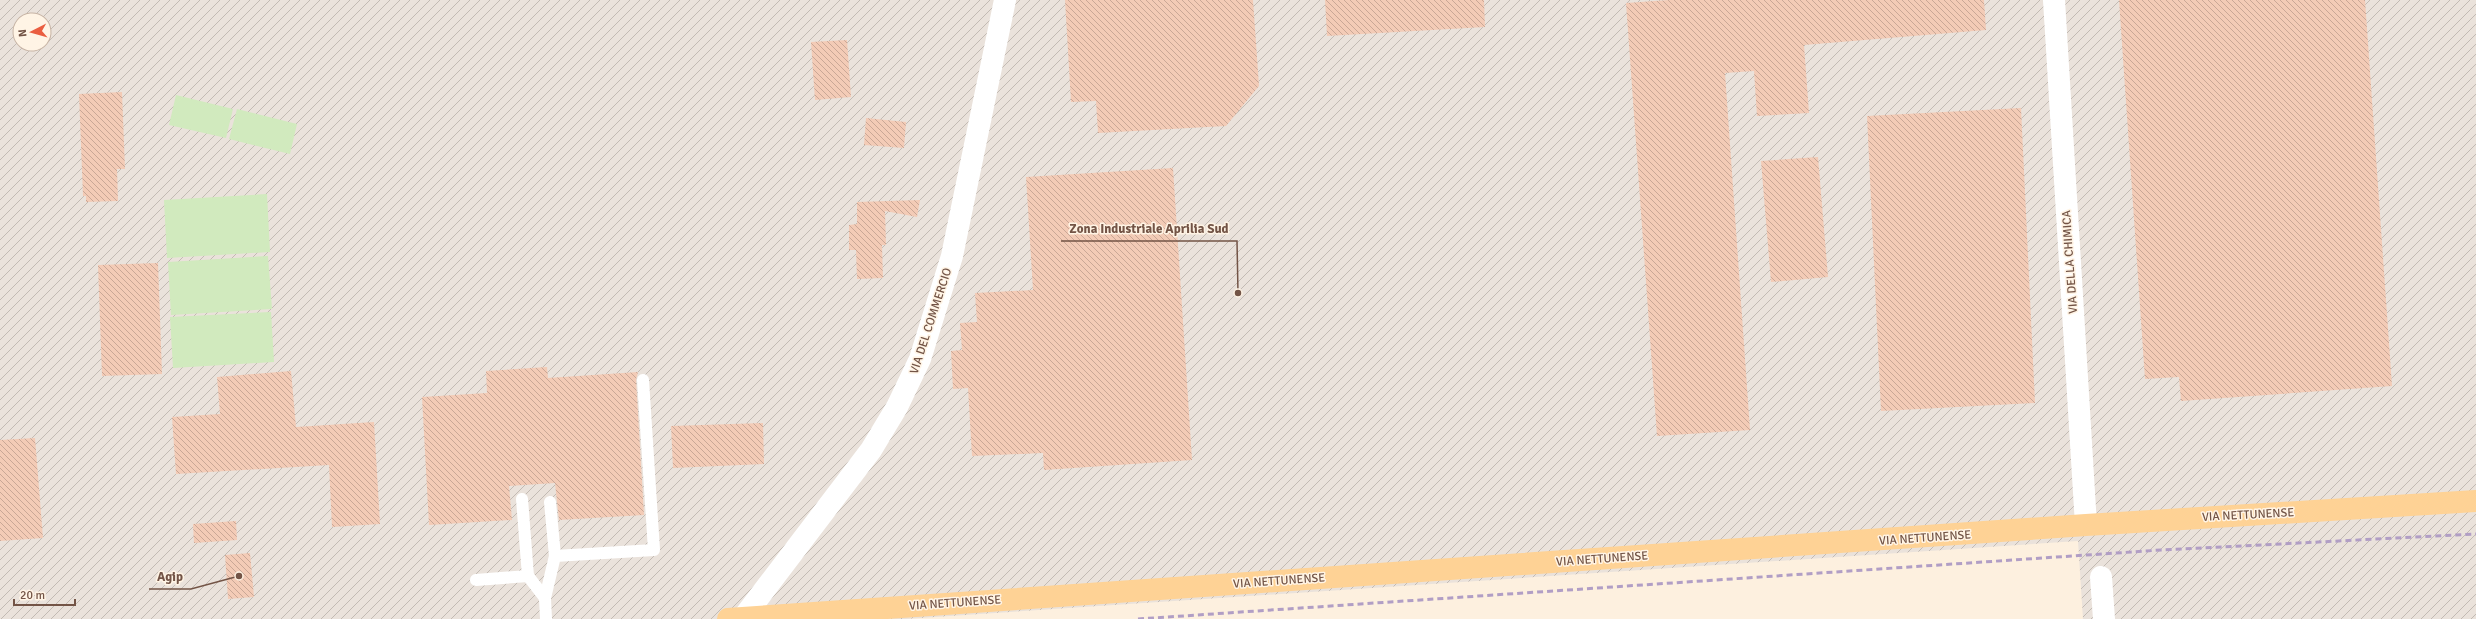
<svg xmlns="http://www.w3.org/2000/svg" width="2476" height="619" font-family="Signika,sans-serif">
<defs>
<pattern id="industrial-furrows" width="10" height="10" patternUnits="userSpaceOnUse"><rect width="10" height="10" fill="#eae2db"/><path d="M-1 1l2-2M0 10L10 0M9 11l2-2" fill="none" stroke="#c2bab3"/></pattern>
<pattern id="building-back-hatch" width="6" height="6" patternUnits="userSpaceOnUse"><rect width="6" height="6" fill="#f3cbb6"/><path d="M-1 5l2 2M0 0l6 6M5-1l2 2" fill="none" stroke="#c9a796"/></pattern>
</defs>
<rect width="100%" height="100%" fill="#fdf0df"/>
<path fill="url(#industrial-furrows)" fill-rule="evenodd" d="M0,0H2476V619H2083L2078,541L905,619H0ZM20,20H44V44H20Z"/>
<g fill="#d1eabe">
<path d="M176,95L233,109L226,138L169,125Z"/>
<path d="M237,109L297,124L290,154L229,139Z"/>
<path d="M267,194L270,252L167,258L164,200Z"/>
<path d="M268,256L272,309L171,315L168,262Z"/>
<path d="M271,312L274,362L173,368L170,317Z"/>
</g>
<g fill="url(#building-back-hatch)">
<path d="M1065,0H1253L1259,86L1226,126L1098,133L1096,101L1071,102Z"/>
<path d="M1325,0H1484L1485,27L1327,36Z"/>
<path d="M1669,0H1984L1986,30L1804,45L1809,113L1757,116L1754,71L1725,73L1750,430L1657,436L1626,3Z"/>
<path d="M2119,0H2365L2392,386L2181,401L2179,377L2145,379Z"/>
<path d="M847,40L851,97L815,100L811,42Z"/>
<path d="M122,92L125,169H117L118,201L86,202V196H83L79,94Z"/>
<path d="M2021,108L2035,403L1881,411L1867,116Z"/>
<path d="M866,118L906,122L904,148L864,145Z"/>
<path d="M1818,157L1828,277L1771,282L1761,161Z"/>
<path d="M1173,168L1192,460L1044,470L1043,453L972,456L968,388L953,389L951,351L962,350L960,323L977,322L975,293L1033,290L1026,177Z"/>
<path d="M920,200L917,217L885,211L886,245H882L883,278L857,279L856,250H849V225L857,224V202Z"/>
<path d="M158,263L162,374L102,376L98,265Z"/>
<path d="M547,367L548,378L638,372L636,380L644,515L559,520L555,483L509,486L512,520L429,525L422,397L487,393L486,371Z"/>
<path d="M291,371L296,427L374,422L380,524L332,527L329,465L176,474L172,417L220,414L217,377Z"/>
<path d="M763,423L764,464L673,468L671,426Z"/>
<path d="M35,438L43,538L0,541V440Z"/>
<path d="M236,521L237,540L194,543L193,524Z"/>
<path d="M250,553L254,597L228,599L225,555Z"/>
</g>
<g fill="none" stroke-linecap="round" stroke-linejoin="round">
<g stroke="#fff" stroke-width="12">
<path d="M522,499L528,576L545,598"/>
<path d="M550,502L555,556"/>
<path d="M476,580L528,576"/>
<path d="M546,619L545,598L555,556L654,550L643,380"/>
</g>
<g stroke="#fff" stroke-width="22">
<path d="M2054,0L2086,525"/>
<path d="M2101,577L2104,619"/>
</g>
<path stroke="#fff" stroke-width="22" d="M743,618L871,450L897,407L920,359L952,256L1005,0"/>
<path stroke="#fed295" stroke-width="22" d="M728,619L2086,525L2476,501"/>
<path stroke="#b19ec5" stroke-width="3" stroke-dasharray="6 4" stroke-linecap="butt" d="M1138,619L2161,550L2476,534"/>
</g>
<g text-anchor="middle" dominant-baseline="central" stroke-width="3" stroke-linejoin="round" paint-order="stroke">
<g font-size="12" fill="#735446" stroke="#fff4e5">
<text transform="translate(2070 262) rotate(-94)">VIA DELLA CHIMICA</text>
<text transform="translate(931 321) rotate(-72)">VIA DEL COMMERCIO</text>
<text transform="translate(2248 515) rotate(-3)">VIA NETTUNENSE</text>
<text transform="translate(1925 538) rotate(-4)">VIA NETTUNENSE</text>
<text transform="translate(1602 559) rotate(-4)">VIA NETTUNENSE</text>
<text transform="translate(1279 581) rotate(-4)">VIA NETTUNENSE</text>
<text transform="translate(955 603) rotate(-4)">VIA NETTUNENSE</text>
</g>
</g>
<path fill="none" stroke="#735446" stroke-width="1.5" d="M1238 293L1237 241H1061M239 576L191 589H149"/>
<g fill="#735446" stroke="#fff4e5" stroke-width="1.5">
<circle cx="1238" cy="293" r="4"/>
<circle cx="239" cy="576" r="4"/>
</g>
<g font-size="13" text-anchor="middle" font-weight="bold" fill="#735446" stroke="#fff4e5" stroke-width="3" stroke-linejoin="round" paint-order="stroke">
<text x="1149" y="233">Zona Industriale Aprilia Sud</text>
<text x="170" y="581">Agip</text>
</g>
<g transform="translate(32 32) rotate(264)"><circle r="19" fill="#fff4e5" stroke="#c7b4a5"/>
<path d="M0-3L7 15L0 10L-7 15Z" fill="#ea5e40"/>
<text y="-6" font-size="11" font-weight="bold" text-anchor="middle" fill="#735446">N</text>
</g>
<path d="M14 599v6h61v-6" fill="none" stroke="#735446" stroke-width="2"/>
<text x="20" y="599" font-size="12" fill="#735446" stroke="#fff4e5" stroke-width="3" paint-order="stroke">20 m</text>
</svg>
